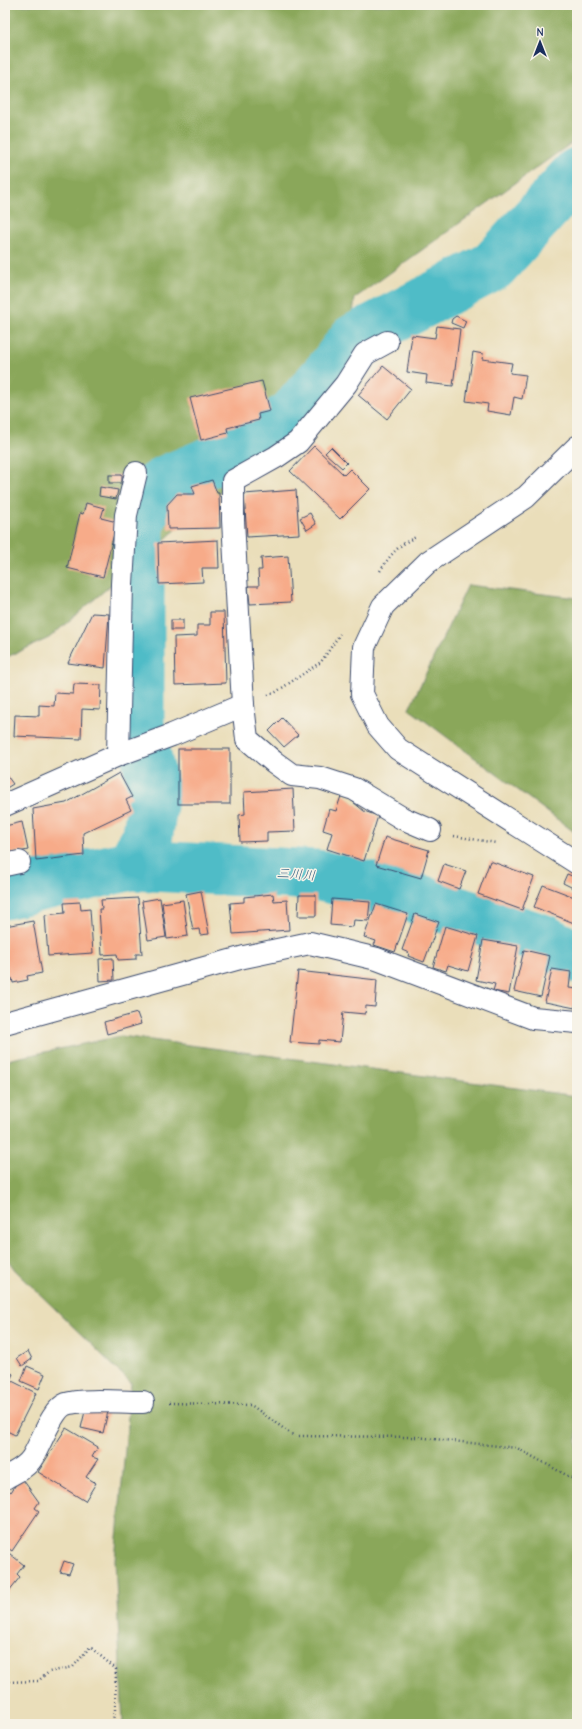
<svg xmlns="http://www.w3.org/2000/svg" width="582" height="1729" font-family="'Comic Neue','Klee One',sans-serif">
<rect width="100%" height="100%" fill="#f7f3e8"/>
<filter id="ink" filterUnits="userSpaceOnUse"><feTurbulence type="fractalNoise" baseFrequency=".025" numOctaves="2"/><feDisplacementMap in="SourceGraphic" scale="8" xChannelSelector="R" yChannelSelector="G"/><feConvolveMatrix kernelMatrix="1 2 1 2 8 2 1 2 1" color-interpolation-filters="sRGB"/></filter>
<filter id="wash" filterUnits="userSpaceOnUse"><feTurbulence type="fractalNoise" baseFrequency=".012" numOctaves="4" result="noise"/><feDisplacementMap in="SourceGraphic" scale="16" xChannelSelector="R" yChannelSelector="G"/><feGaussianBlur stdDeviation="0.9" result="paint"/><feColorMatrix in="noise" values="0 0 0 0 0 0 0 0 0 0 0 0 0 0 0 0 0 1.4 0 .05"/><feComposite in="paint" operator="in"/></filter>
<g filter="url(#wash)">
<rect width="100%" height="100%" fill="#eadeba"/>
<g fill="#8aa75a" stroke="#526b5c">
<path d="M5,5H577V139L355,298L342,393L286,436L49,638L5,658Z"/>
<path d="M468,585L577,598V834L409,709Z"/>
<path d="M121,1036L577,1096V1724H123L115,1560L131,1383L15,1270L5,1256V1063L11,1059Z"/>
</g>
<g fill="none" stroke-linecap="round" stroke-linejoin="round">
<g stroke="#4fbcc7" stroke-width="51">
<path d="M132,865L148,834L154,791L139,724V525L152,491L167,480L239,450L292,415L334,366L354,339L493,266L577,173"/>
<path d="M5,894L132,865L316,875L402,894L542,939L575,956L577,958"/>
</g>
</g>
<g id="blocks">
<g fill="#f7ab89">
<path d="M456,316L466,321L463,328L451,323L452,319Z"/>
<path d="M437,326L460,329L453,386L426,383L427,375L407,372L412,335L435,338Z"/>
<path d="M473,352L483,354L482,359L512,363L510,373L526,375L522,399L514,397L511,415L487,411L488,404L466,401Z"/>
<path d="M383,366L411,389L387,419L358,395Z"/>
<path d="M262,381L270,411L258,414L259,420L227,428L228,433L201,440L190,398Z"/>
<path d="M314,446L344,475L350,469L370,489L340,519L290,471Z"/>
<path d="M331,447L347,463L342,468L325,453Z"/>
<rect x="109" y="475" width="13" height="8"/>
<path d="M212,480L217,493H219L220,528L168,529L167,505L177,494H195L192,486Z"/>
<path d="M100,487L118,490L116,499L99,496Z"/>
<path d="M296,490L299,534L247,537L244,494Z"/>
<path d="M86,503L104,508L101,518L117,522L103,577L67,568L80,513L83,514Z"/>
<path d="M310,513L316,524L307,530L300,518Z"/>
<path d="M218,540L219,568H202L203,582L159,584L158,543Z"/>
<path d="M288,556L291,602L250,604L248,586H259L258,570H262L261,558Z"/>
<path d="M210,612H224L226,683L175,685L174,637L197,636V625H210Z"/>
<path d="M92,613L109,614L105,668L68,663Z"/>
<rect x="171" y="620" width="12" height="10"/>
<path d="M74,684L101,685L100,710L82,709L81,739L14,736L15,715L39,716V705L54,706L55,693L73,694Z"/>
<path d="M282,718L298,735L284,747L269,731Z"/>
<rect x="178" y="749" width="52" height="55"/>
<path d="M5,773L13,784L5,789Z"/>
<path d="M119,773L132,797L126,800L131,810L83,833L84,855L36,861L33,809L66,803Z"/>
<path d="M293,789L295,831L267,832V841L240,842L239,815L245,814L244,792Z"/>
<path d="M342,793L364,811L378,816L364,861L327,849L332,833L323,830L329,809L336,811Z"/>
<path d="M22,822L28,850L5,855V826Z"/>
<path d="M385,837L429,850L421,878L376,865Z"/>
<path d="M490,861L534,877L522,910L478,894Z"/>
<path d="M444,864L466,871L459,889L438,881Z"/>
<path d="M567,874L577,878V890L563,883Z"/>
<path d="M543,885L577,898V916L574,923L534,907Z"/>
<path d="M201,891L209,934L200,935L199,929L193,930L186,894Z"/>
<path d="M273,894L274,901L287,900L289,930L233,934L230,903L244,902V897Z"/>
<path d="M299,895H316V916H298Z"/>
<path d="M138,898L142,954H136V959L118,960L117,954L102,955L99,909H102L101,900Z"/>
<path d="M160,898L166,937L148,940L142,901Z"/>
<path d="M332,899L370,902L368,921L354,920L353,927L330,925Z"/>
<path d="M183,900L188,936L167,939L162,903Z"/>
<path d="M80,902L81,910L90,909L93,953L48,956L45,915L65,913L64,903Z"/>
<path d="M376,904L408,914L395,952L374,945L376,941L364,937Z"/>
<path d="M415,914L439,922L424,962L408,956L409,953L402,950Z"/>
<path d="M33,921L42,973L27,976L28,980L13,983L12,978L5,980V926Z"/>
<path d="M445,926L478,936L468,971L448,965L446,971L433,967Z"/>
<path d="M483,940L518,946L509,994L493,991L495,984L476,980Z"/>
<path d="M524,950L550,956L541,997L514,991Z"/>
<path d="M113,958L114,980L100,981L99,959Z"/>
<path d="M552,969L571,972L569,988L577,989L575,1008L545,1002Z"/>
<path d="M298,971L377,980L375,1007L366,1006L365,1014L343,1012L340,1042L319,1040V1044L290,1042Z"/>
<path d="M137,1013L141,1024L107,1034L104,1022Z"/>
<path d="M28,1351L32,1359L22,1366L17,1358Z"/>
<path d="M27,1366L45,1374L39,1389L21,1381Z"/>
<path d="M5,1370L13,1374L10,1380L36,1393L15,1435L7,1431L5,1435Z"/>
<path d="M86,1407H109L103,1433L81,1428Z"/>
<path d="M66,1428L98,1447L92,1457L98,1459L86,1477L96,1483L85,1501L38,1472Z"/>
<path d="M21,1477L39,1502L35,1508L39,1511L12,1551L5,1546V1492L7,1489L11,1492Z"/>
<path d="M5,1550L24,1565L17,1574L20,1577L5,1596Z"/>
<path d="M64,1561L73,1564L69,1574L60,1572Z"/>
</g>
</g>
</g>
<g filter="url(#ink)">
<use href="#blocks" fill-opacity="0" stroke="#3a496c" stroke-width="1"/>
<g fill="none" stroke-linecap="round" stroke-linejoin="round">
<g stroke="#3a496c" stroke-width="24">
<g id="minor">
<path d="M387,342L365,354L346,384L298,442L276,457L233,481V520L243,705L247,739L274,762L292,775L320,778L354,789L402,818L430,830"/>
<path d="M577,447L526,497L428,562L383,606L364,647L362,694L378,726L398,749L577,863"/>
<path d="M118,755L122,584L126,515L136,473"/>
<path d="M5,805L118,755L172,735L243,705"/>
<path d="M5,865L19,862"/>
<path d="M5,1023L244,957L310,943L377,959L533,1018L577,1022"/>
<path d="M5,1478C15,1472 26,1468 32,1458C40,1446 52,1409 66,1404C79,1399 126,1402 143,1402"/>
</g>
</g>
<g stroke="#3a496c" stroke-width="2.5" stroke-dasharray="1 3" stroke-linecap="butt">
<path d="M380,571C391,554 398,545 416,537"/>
<path d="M268,695L276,692L321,662L340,634"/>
<path d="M454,836L496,843"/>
<path d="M169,1403L251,1405L294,1436L416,1437L517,1448L577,1481"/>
<path d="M5,1682L38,1681L49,1672L73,1667L90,1647L116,1669L115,1710L112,1724"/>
</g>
<use href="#minor" stroke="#fff" stroke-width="22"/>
</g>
</g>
<g text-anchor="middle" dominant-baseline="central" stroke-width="3" stroke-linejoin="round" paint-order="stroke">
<g font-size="13" font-style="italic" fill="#2b597e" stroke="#f7f3e8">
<text transform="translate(296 874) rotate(4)">三川川</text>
</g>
</g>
<rect width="582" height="1729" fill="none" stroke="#f7f3e8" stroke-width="20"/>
<g transform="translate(540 42)" stroke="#f7f3e8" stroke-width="3" paint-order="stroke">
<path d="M0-3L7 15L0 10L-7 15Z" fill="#1b2f5e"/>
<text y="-6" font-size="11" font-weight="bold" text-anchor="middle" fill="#1b2f5e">N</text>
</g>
</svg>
